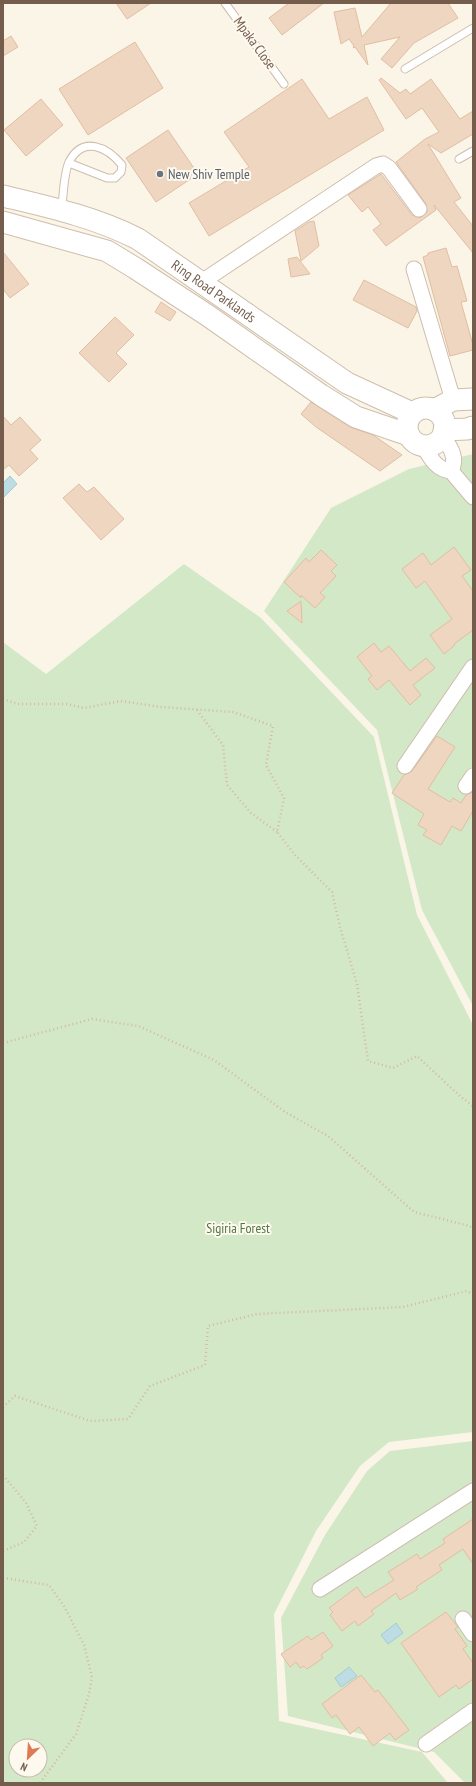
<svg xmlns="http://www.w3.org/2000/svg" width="476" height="1786" font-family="'PT Sans Narrow',sans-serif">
<rect width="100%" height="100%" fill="#fbf5e8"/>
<g fill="#d2e8c7" fill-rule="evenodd">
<path d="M473,454V1006L422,910L377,730L264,611L331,508L409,469Z"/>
<path d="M184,564L261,618L374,737L417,915L473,1025V1432L389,1442L360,1466L316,1531L274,1614L279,1721L422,1752L448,1783H3V642L46,674ZM16,1746H40V1770H16Z"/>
<path d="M473,1441V1783H465L434,1752L288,1716L281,1618L325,1535L367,1471L390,1451Z"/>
</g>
<g fill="#bddce4" stroke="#a4cbd5">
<path d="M10,476L17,484L3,498V483Z"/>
<path d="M396,1623L403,1633L388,1644L381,1635Z"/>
<path d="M349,1667L357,1676L341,1687L335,1678Z"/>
</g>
<g fill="#efd6c1" stroke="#e1bea2">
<path d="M116,3H151L127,19Z"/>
<path d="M289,3H324L282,35L269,18Z"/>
<path d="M391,3H448L458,18L414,43L392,68L381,59L400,37L364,45L368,65L355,47L353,48L354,46L349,39L341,44L334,12L355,8L362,37Z"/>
<path d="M11,36L18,47L3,56V41Z"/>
<path d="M135,42L163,88L88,135L59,89Z"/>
<path d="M381,78L400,93L406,89L410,94L431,79L460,119L473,111V134L441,153L428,144L461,198L454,202L473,226V253L434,205L436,210L386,246L373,230L381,224L368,207L362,212L348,195L381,174L412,215L420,218L427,212L426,204L396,162L425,139L439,132L422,108L406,119L379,80Z"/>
<path d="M302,79L329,119L367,97L384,130L209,236L189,203L249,167L224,132Z"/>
<path d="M41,99L63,125L26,156L4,130Z"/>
<path d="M168,130L198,174L156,202L126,158Z"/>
<path d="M314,221L319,246L301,261L295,231L309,222Z"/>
<path d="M446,248L452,267L457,266L467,301L461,302L473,345V350L450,356L423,257L428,255V253Z"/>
<path d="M3,252L29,284L10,298L3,289Z"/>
<path d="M297,257L310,274L291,277L288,259Z"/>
<path d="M364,280L416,307L417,311L408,328L353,300Z"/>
<path d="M161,302L176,312L170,321L155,312Z"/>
<path d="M115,317L134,335L116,353L127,364L109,382L79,353Z"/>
<path d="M311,402L350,427L373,435L402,455L380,471L316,427L301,414Z"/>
<path d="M3,416L11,425L20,417L41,440L30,450L38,459L19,476L9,465L3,470Z"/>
<path d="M79,484L87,492L94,487L124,519L101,540L63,498Z"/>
<path d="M454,547L471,570L462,576L473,591V630L454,644L455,645L444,654L430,635L452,619L425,581L416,588L402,569L423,553L431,565Z"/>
<path d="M321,550L337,565L331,571L336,576L320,593L325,597L315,608L301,595V598L284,582L306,558L309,562Z"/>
<path d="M301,601L302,623L287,611Z"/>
<path d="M374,643L381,652L389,646L410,671L426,658L435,668L413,685L421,695L410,705L389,680L377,690L368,679L372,676L357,657Z"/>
<path d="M437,736L455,747L428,789L450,802L453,798L461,803L466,795L473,792V811L461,831L452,826L441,845L423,835L427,830L418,825L424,814L392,793L404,775L412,771Z"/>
<path d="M473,1519V1564L463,1549L439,1565L442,1570L416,1587L418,1589L400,1600L396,1593L371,1611L374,1614L358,1626L355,1621L342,1631L330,1615L333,1612L329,1608L357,1587L365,1598L394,1580L388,1572L417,1554L420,1559L445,1543L443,1539Z"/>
<path d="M446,1612L458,1627L455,1629L467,1646L463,1649L473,1663V1679L459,1689L456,1685L439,1697L401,1643Z"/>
<path d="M323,1632L333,1646L321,1655L323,1658L307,1669L304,1666L300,1668L296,1662L290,1667L281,1654L308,1636L311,1640Z"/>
<path d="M361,1675L375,1692L378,1690L409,1730L395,1740L390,1733L373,1746L359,1727L350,1734L336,1715L332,1718L322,1704Z"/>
</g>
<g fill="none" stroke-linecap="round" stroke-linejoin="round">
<g stroke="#cdbdae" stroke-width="9">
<g id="lane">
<path d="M225,3L284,84"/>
<path d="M405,69L473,28"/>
<path d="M459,159L473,151"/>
<path d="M62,208C63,195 64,173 69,162C83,135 107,147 122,165L121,172L115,178H107L69,163"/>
</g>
</g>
<g stroke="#cdbdae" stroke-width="17">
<g id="street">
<path d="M414,269L453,400"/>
<path d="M200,283L376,166L383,164L389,168L419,209"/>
<path d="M442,435C450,447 458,457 451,471"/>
<path d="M423,445C430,457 436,470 451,471"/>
<path d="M451,471L473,497"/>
<path d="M405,766L473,667"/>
<path d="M466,786L473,776"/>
<path d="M320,1589L473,1491"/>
<path d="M463,1619L473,1634"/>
<path d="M426,1744L473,1711"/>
</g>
</g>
<g stroke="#cfbeac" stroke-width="23">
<g id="secondary">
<path id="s1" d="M3,196C49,207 95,217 138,239L347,383L412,413"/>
<path d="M3,222L107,251L135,268L207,315L321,395L356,417L409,435"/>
<circle cx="426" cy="427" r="19"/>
<path d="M434,410L453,400L473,399"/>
<path d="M444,430L467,429L473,427"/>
</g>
</g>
<g stroke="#d4b9a4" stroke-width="2.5" stroke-dasharray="1 3" stroke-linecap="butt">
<path d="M3,699L17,704H67L84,708L121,701L161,707L233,712L273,726L266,765L284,798L277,832L295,855L332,892L340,927L357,984L368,1061L393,1068L417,1056L461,1097L473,1106"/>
<path d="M197,710L223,745L227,785L251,813L277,832"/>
<path d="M3,1043L92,1019L138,1026L214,1060L285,1112L328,1136L414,1212L466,1225L473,1228"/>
<path d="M3,1407L15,1396L90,1421L128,1419L150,1386L205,1365L208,1326L257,1314L403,1307L467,1291L473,1294"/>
<path d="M3,1475L26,1503L37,1526L24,1542L3,1551"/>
<path d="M3,1578L49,1585L64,1606L84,1645L92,1677L89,1694L76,1734L40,1783"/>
</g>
<use href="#lane" stroke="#fff" stroke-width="7"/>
<use href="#street" stroke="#fff" stroke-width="15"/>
<use href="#secondary" stroke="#fff" stroke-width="21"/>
</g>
<circle fill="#6b7280" stroke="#fef9ee" stroke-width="1.5" cx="160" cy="174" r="4"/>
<g text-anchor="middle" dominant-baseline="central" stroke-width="4" stroke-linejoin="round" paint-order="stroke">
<g font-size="14" fill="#745d4d" stroke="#fef9ee">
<text transform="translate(255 43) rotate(54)">Mpaka Close</text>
<text stroke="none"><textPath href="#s1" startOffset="234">Ring Road Parklands</textPath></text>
</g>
<g font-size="14" fill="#5b616d" stroke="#fef9ee" text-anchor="start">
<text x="168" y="174">New Shiv Temple</text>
</g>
<g font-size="14" fill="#527846" stroke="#fef9ee">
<text x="238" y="1228">Sigiria Forest</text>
</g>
</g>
<rect width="476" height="1786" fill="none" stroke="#745d4d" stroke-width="8"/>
<g transform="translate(28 1758) rotate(205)"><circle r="19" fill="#fef9ee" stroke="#c7bbae"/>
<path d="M0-3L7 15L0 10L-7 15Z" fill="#dd7b55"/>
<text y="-6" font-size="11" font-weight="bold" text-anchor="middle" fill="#745d4d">N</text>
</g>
</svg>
